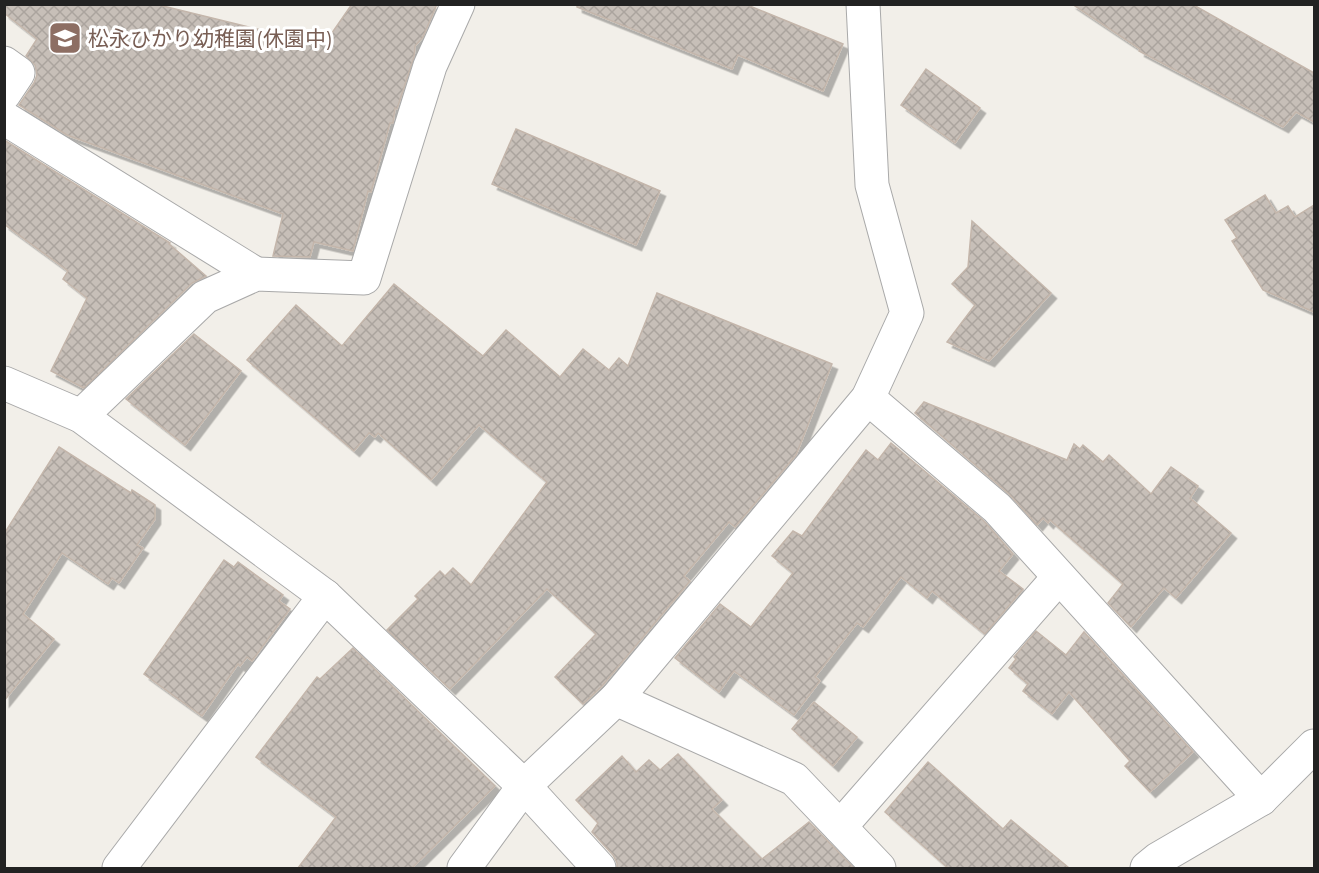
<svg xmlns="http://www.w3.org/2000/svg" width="1319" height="873" font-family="Montserrat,'Noto Sans JP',sans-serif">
<defs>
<pattern id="building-cross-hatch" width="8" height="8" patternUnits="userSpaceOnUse" patternTransform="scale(1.5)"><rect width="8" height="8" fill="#c7bfb8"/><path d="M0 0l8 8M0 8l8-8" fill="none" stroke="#aba49e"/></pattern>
<filter id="shadow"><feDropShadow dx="5.5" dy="5.5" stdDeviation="0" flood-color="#0004"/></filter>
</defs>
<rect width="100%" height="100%" fill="#f2efe9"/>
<g fill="url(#building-cross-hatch)" stroke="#c4b6ab" stroke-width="1.5" filter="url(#shadow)">
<path d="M4,4H155L290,37L325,43L352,4H437L423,37L415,46L414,57L397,109L395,108L393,123H390L371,192L368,191L353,251L314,242L310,257L273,256L283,214L67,135L19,105L34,83L37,75L35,65L26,56L37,39L4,13Z"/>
<path d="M577,4H745L843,44L823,91L738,55L732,69L577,7Z"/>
<path d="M1072,4H1192L1314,73V122L1296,112L1283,127L1139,51L1140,49Z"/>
<path d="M926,69L980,108L955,143L901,105Z"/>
<path d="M516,129L660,191L636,245L492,184Z"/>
<path d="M4,140L170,243L169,244L206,276L192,283L84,388L51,371L87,298L63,279L68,271L4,224Z"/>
<path d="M1265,195L1276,213L1288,206L1295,217L1314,205V312L1263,290L1232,241L1237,238L1225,220Z"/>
<path d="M972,221L1051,293L989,361L947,342L975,305L952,284L968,267Z"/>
<path d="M394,284L483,356L506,330L560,377L583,349L609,370L619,358L628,366L657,293L832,364L796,455L735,527L729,522L684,576L690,581L602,686L583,704L555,677L596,634L547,589L450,689L387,630L418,599L415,596L440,571L445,576L453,568L471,585L547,482L479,425L431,480L378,433L375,437L369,433L354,451L247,360L296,305L342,346Z"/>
<path d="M194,334L241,371L185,445L126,399Z"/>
<path d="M924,402L1067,460L1074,444L1080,449L1083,445L1103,462L1109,455L1151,494L1171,467L1198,486L1190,498L1231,533L1176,598L1164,588L1131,627L1108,603L1123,584L1050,520L1048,523L1043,518L1037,525L1009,494L915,413Z"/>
<path d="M891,443L984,521L1013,554L999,571L1023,589L985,634L932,591L927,598L901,577L863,627L857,623L815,677L820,681L794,715L734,671L719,692L675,658L720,604L751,627L793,573L772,556L793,531L802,536L866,450L878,460Z"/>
<path d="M59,447L131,493L132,490L155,505V519L137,545L143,548L119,583L112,578L108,584L62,553L23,614L54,639L4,701V534Z"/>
<path d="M224,560L234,567L238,562L283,595L279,601L290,609L252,661L247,657L240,666L238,664L202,716L144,674Z"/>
<path d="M1036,631L1066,655L1084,632L1193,752L1150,792L1125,766L1130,761L1069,692L1052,714L1023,691L1028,684L1009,668L1016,659L1014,657Z"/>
<path d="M353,648L495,786L412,868H298L336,817L256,757L317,677L320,679Z"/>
<path d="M814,702L857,737L833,766L792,729Z"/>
<path d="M678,754L722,800L712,809L762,859L809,822L854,868H617V863L613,855L592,832L598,823L576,800L622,756L636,772L649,760L660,770Z"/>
<path d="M928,762L1003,829L1011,820L1069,868H948L885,812Z"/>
</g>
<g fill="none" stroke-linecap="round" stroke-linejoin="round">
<g stroke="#a9a9a9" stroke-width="35">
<g id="street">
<path d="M4,63L18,73L4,94"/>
<path d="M4,118L256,274"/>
<path d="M4,383L81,416L325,596L524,786L599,868"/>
<path d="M868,398L997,508L1261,799"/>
<path d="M81,416L205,297L256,274L364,278L430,66L458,4"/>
<path d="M616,699L794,779L879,868"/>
<path d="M840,827L1059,577"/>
<path d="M119,868L325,596"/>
<path d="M464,868L524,786L616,699L868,398L907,313L872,185L863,4"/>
<path d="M1147,868L1158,859L1261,799L1314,746"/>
</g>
</g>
<use href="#street" stroke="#fff" stroke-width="33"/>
</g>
<defs>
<g id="school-square" transform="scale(1.725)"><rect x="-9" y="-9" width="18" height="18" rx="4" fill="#8d6e63" stroke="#fff"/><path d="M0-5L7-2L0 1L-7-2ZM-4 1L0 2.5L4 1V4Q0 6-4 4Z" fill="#fff"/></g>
</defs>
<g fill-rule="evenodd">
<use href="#school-square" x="65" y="38"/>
</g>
<g text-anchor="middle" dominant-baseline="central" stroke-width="6" stroke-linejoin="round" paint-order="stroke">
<g font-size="21" fill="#785e54" stroke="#fff" text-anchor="start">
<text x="88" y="38">松永ひかり幼稚園(休園中)</text>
</g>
</g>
<rect width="1319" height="873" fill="none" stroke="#222222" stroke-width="12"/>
</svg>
